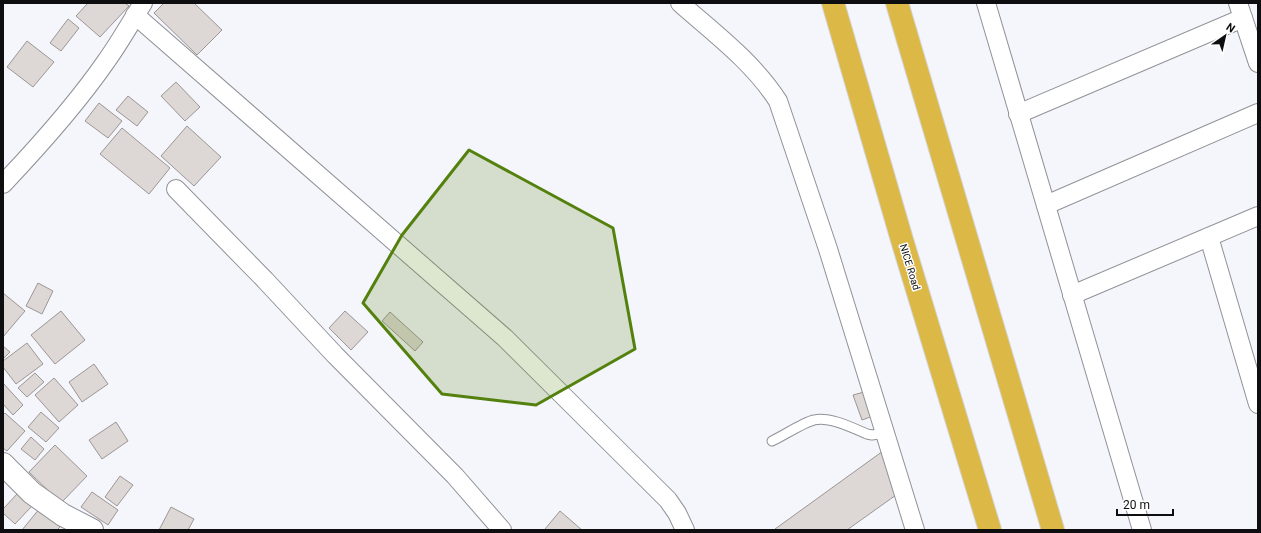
<svg xmlns="http://www.w3.org/2000/svg" width="1261" height="533" font-family="Roboto,sans-serif">
<rect width="100%" height="100%" fill="#f5f6fc"/>
<g fill="#ddd7d5" stroke="#9c9694">
<path d="M88,3H125L129,6L100,37L76,16Z"/>
<path d="M164,3H194L222,30L197,55L154,13Z"/>
<path d="M68,19L79,28L61,51L50,43Z"/>
<path d="M27,41L54,62L33,87L7,67Z"/>
<path d="M176,82L200,107L185,121L161,96Z"/>
<path d="M128,96L148,112L137,126L116,110Z"/>
<path d="M99,103L122,121L108,138L85,121Z"/>
<path d="M187,126L221,157L194,186L161,156Z"/>
<path d="M122,128L170,168L149,194L100,154Z"/>
<path d="M38,283L53,291L42,314L26,306Z"/>
<path d="M3,293L25,311L3,337Z"/>
<path d="M61,311L85,340L55,364L31,335Z"/>
<path d="M345,311L368,332L351,350L329,328Z"/>
<path d="M390,312L423,342L415,351L382,321Z"/>
<path d="M27,343L43,364L16,384L3,367V361Z"/>
<path d="M3,346L10,352L3,359Z"/>
<path d="M94,364L108,384L82,402L69,382Z"/>
<path d="M35,373L44,382L27,397L18,388Z"/>
<path d="M54,378L78,405L59,422L35,395Z"/>
<path d="M3,383L23,405L13,415L3,404Z"/>
<path d="M864,392L873,416L862,420L853,395Z"/>
<path d="M41,412L59,428L46,442L28,427Z"/>
<path d="M5,413L25,431L7,451L3,448V415Z"/>
<path d="M116,422L128,441L102,459L89,440Z"/>
<path d="M31,437L44,449L35,460L21,449Z"/>
<path d="M55,445L87,476L61,503L29,472Z"/>
<path d="M883,451L896,495L847,530H776L775,529Z"/>
<path d="M120,476L133,485L117,506L105,497Z"/>
<path d="M92,492L118,510L108,525L81,507Z"/>
<path d="M18,493L32,506L15,524L3,513V509Z"/>
<path d="M171,507L194,519L188,530H159Z"/>
<path d="M40,508L61,526L57,530H22Z"/>
<path d="M560,511L582,530H546L545,529Z"/>
</g>
<g fill="none" stroke-linecap="round" stroke-linejoin="round">
<g stroke="#919297" stroke-width="11">
<path id="service" d="M772,441C783,436 804,422 814,420C829,416 853,428 867,434L872,435L886,433"/>
</g>
<g stroke="#919297" stroke-width="20">
<g id="minor">
<path d="M680,3C714,33 753,62 778,101L828,249L915,530"/>
<path d="M986,3L1142,530"/>
<path d="M1238,3L1258,63"/>
<path d="M135,15L505,338L668,500L677,513L685,530"/>
<path d="M1018,114L1243,18"/>
<path d="M3,184C40,145 76,105 107,60C120,42 131,22 143,3"/>
<path d="M176,189L265,280L335,355L455,476L502,530"/>
<path d="M1046,205L1258,113"/>
<path d="M1209,237L1258,404"/>
<path d="M1072,295L1258,216"/>
</g>
</g>
<g stroke="#919297" stroke-width="24">
<path id="tertiary" d="M3,464L32,493L63,515L92,530"/>
</g>
<g stroke="#d4d4d4" stroke-width="24">
<g id="motorway">
<path d="M833,3L902,240L990,530"/>
<path d="M897,3L1053,530"/>
</g>
</g>
<use href="#service" stroke="#fff" stroke-width="9"/>
<use href="#minor" stroke="#fff" stroke-width="18"/>
<use href="#tertiary" stroke="#fff" stroke-width="22"/>
<use href="#motorway" stroke="#dcb946" stroke-width="22"/>
</g>
<path fill="#54810e" fill-opacity="0.2" stroke="#54810e" stroke-width="3" stroke-linejoin="round" d="M469,150L613,228L635,349L536,405L442,394L363,303L402,235Z"/>
<g text-anchor="middle" dominant-baseline="central" stroke-width="3" stroke-linejoin="round" paint-order="stroke">
<g font-size="10" fill="#0e0e10" stroke="#fff">
<text transform="translate(910 267) rotate(73)">NICE Road</text>
</g>
</g>
<rect width="1261" height="533" fill="none" stroke="#0e0e10" stroke-width="8"/>
<g transform="translate(1225 36) rotate(34)" stroke="#ffffff" stroke-width="3" paint-order="stroke">
<path d="M0-3L7 15L0 10L-7 15Z" fill="#0e0e10"/>
<text y="-6" font-size="11" font-weight="bold" text-anchor="middle" fill="#0e0e10">N</text>
</g>
<path d="M1117 509v6h56v-6" fill="none" stroke="#0e0e10" stroke-width="2"/>
<text x="1123" y="509" font-size="12" fill="#0e0e10" stroke="#ffffff" stroke-width="3" paint-order="stroke">20 m</text>
</svg>
